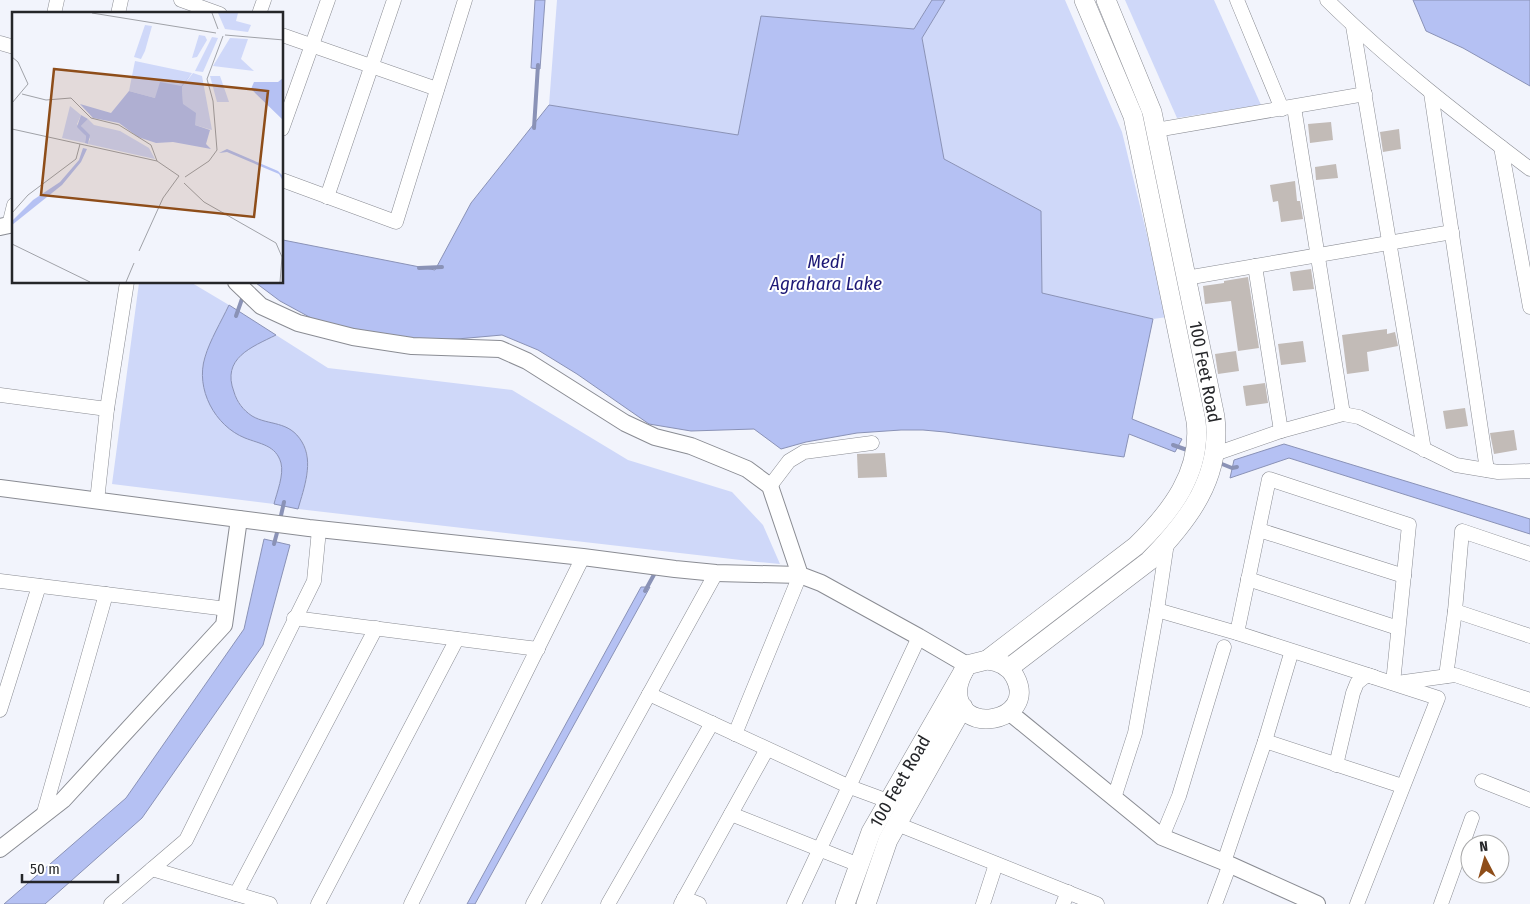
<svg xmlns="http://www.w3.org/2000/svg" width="1530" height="904" font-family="'Fira Sans Condensed',sans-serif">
<rect width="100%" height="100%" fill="#f2f4fc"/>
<g fill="#cfd8f9">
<path d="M557,0H932L914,29L761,16L738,135L549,105Z"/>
<path d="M945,0H1065L1122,132L1167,317L1153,319L1042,293L1041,211L944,159L922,38Z"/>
<path d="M1125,0H1214L1261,105L1177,118Z"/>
<path d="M139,283H192L229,305C222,320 213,335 207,350C193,383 212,425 246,438C260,444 276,445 281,463C284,475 277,492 274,504L112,484Z"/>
<path d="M276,335L328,368L512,390L628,460L732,492L763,525L780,564L758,562L298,509C304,489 315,461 302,442C286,419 271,427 252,416C243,410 238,402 234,392C221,358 252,347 276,335Z"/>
</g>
<g fill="#b5c1f3" stroke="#8a92b6">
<path d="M535,0H545L540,69L531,68Z"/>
<path d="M932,0H945L922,38L944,159L1041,211L1042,293L1153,319L1132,419L1182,439L1175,452L1129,434L1124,457L945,432L923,430H901L857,433L806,442L781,449L754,429L691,431L649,424L577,374L538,350L502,335L457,339L430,340L375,336L313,319L280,301L256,283L282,282L283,240L435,270L471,203L549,105L738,135L761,16L914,29Z"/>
<path d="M1413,0H1530V86L1463,48L1426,31Z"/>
<path d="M229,305L276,335C252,347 221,358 234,392C237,402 243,410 252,416C269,426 289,420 302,442C314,462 304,488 298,509L274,504C277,492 284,475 281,463C276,445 260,444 245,438C215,426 195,389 205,357C210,340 221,322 229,305Z"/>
<path d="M1284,444L1530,519V534L1289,458L1230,478L1234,460Z"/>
<path d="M264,539L290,545L263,645L142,818L45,904H4L126,798L244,629Z"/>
<path d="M641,587H650L475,904H467Z"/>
</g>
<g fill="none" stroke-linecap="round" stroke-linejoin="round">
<g stroke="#8a92b6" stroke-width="4">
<path d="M534,128L538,65"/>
<path d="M419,268L442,267"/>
<path d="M236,316L243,296"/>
<path d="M1173,445L1190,451"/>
<path d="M1217,462L1232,468L1237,467"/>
<path d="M280,520L284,502"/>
<path d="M274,544L278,529"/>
<path d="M645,591L656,571"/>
</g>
</g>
<g fill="#c2bbb7">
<path d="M1331,122L1333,140L1310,143L1308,124Z"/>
<path d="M1399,129L1401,149L1383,152L1380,132Z"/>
<path d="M1336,164L1338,178L1316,180L1315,167Z"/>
<path d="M1295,181L1297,201H1300L1303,219L1281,222L1278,201L1273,202L1270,185Z"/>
<path d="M1311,269L1314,289L1293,291L1290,272Z"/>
<path d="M1248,277L1259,348L1238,351L1231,301L1205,304L1203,286L1224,283V281Z"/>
<path d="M1387,329V334L1395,332L1398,346L1367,352L1369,371L1347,374L1342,335Z"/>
<path d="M1303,341L1306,362L1281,365L1278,344Z"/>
<path d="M1236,351L1239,371L1218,374L1215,354Z"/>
<path d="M1265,383L1268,403L1246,406L1243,386Z"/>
<path d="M1465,408L1468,426L1446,429L1443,411Z"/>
<path d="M1514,430L1517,450L1494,454L1490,433Z"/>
<path d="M885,453L887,477L858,478L857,454Z"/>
</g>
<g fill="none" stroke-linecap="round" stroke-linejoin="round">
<g stroke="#8a8c93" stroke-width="15">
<g id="minor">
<path d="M181,0L220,14"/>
<path d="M1237,0L1282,109"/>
<path d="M1327,0C1390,62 1460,116 1530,169"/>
<path d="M54,14L57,0"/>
<path d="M118,14L121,0"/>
<path d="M259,14L264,0"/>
<path d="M1353,26L1424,450"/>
<path d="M282,35L437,89"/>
<path d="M0,43L14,47"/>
<path d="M1431,93L1487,470"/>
<path d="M1294,107L1343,414"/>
<path d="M282,129L328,0"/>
<path d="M1156,130L1365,94"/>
<path d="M1501,147L1530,307"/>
<path d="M282,180L396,222L465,0"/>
<path d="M327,197L394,0"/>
<path d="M9,225L14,205"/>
<path d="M1255,266L1281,431"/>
<path d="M1186,278L1452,232"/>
<path d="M0,395L107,409"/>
<path d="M1215,454L1281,431L1343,414L1359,417L1456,465L1498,472L1530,471"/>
<path d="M770,486L789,461L804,452L872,443"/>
<path d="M97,501L107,409L127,282"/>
<path d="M1259,530L1404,576"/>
<path d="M1248,579L1398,628"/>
<path d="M0,581L219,608"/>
<path d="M1157,610L1237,633L1374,677"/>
<path d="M1455,611L1530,636"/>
<path d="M294,618L538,649"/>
<path d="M1237,633L1269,479L1409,525L1393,683"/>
<path d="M1446,676L1455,611L1462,531L1530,554"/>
<path d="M1397,683L1455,675L1530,700"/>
<path d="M649,694L850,787L888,801"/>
<path d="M0,710L39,586"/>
<path d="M735,734L800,575"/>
<path d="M1265,741L1402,786"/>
<path d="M1336,765L1353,693L1357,683L1367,675L1438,698L1357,904"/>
<path d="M1482,781L1530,800"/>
<path d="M1114,798L1135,733L1157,610L1167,543"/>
<path d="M731,814L859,865"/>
<path d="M43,816L106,594"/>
<path d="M897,824L1097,904"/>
<path d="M1162,837L1179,796L1224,647"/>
<path d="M1224,862L1265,741L1290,657"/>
<path d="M152,869L270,904"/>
<path d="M236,894L376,628"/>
<path d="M684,898L699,904"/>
<path d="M111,904L186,840L314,581L319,530"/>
<path d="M318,904L457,639"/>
<path d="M411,904L583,557"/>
<path d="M533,904L716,573"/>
<path d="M608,904L712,723"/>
<path d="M681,904L767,749"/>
<path d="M794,904L919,637"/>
<path d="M983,904L996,864"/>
<path d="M1063,904L1068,892"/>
<path d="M1215,904L1230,864"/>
<path d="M1441,904L1472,818"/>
</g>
</g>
<g stroke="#8a8c93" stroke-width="18">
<g id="tertiary">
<path d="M0,227L14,224"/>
<path d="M236,282L261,306L298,323L353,337L412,346L500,349L527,361L625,423L655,437L691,446L747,469L770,486L800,575L821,583L919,637L967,665"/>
<path d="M0,488L239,519L224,625L63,800L0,849"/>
<path d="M239,519L309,528L583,557L675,569L716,573L800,575"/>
<path d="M1009,712L1162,837L1224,862L1317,904"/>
</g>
</g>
<g stroke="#8a8c93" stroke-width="20">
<g id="secondary">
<path d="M987,660L1136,546C1171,512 1202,472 1196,421L1133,116L1084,0"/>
<path d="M987,660C999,661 1009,665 1015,677C1039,723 952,738 958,687C959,679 963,672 967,665Z"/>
<path d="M1009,668L1149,561C1189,520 1222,477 1215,417L1152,112L1106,0"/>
<path id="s1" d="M845,904L871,832L967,665"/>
<path d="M866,904L888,840L963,707"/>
</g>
</g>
<use href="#minor" stroke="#fff" stroke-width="14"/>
<use href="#tertiary" stroke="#fff" stroke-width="16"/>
<use href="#secondary" stroke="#fff" stroke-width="19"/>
</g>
<g text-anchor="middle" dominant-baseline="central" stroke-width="4" stroke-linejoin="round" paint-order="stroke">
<g font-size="18" fill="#252629" stroke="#fff">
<text transform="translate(1205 372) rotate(79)">100 Feet Road</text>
<text stroke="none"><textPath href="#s1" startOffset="135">100 Feet Road</textPath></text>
</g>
<g font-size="19" font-style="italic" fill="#1d1976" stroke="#fff">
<text x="826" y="261">Medi<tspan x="826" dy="22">Agrahara Lake</tspan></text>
</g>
</g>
<g transform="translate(12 12)">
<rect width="271" height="271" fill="#f2f4fc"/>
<path d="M206,1H226L224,9L239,13L236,20L213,17ZM133,13L140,14L133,39L129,47L122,45ZM187,23L193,24L195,28L185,45L180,46ZM200,25L206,26L191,60L183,59ZM218,26L236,27L229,47L242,59L201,54ZM123,49L180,61L169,74L143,86L117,79ZM181,61L190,64L200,118L183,113L171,93L170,75ZM198,64H208L217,90H205ZM58,94L69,103L65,112L74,124L73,131L50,126ZM76,107L82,113L108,119L137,136L143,147L76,132L78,127L69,114Z" fill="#cfd8f9"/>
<path d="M180,61L170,75L171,92L184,101L183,113L198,118L194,132L199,137L161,130L144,131L126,125L107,111L81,106L68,92L99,101L117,79L143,86L148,70L169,74ZM271,66V108L239,77L242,70H266ZM69,103L76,107L69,114L78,123L76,132L73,131L74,124L65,115ZM71,136L75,137L69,150L50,173L0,213V209L21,188L48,170L67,148ZM215,137L266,159L271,164V169L267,162L215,140L207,141Z" fill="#b5c1f3"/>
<path fill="none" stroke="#a0a2a8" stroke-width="1" d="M80,1L204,21M200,1L206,17M213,23L272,28M0,45L6,50L16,72L0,91M10,82L34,88L59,86L79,106L107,113L139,133L145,149L167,164M0,117L68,132L64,147L16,183L0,201M68,132L145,149M173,165L197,149L205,138L201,89L195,67L211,24M172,171L192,190L264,231L270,245L268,270M0,232L78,270M127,239L151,186L167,164M114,270L122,251"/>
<path fill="#8e4d19" fill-opacity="0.15" stroke="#8e4d19" stroke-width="2.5" d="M42,57L256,79L242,205L29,183Z"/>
<rect width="271" height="271" fill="none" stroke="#252629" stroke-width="2.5"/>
</g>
<g transform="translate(1485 859) rotate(354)"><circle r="24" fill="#ffffff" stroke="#a8a8a9"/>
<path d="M0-4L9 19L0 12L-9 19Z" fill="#8e4d19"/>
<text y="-8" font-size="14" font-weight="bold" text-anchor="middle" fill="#252629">N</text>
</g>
<path d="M22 874v8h96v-8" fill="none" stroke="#252629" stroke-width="2.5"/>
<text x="30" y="874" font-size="15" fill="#252629" stroke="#ffffff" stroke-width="4" paint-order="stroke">50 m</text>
</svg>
